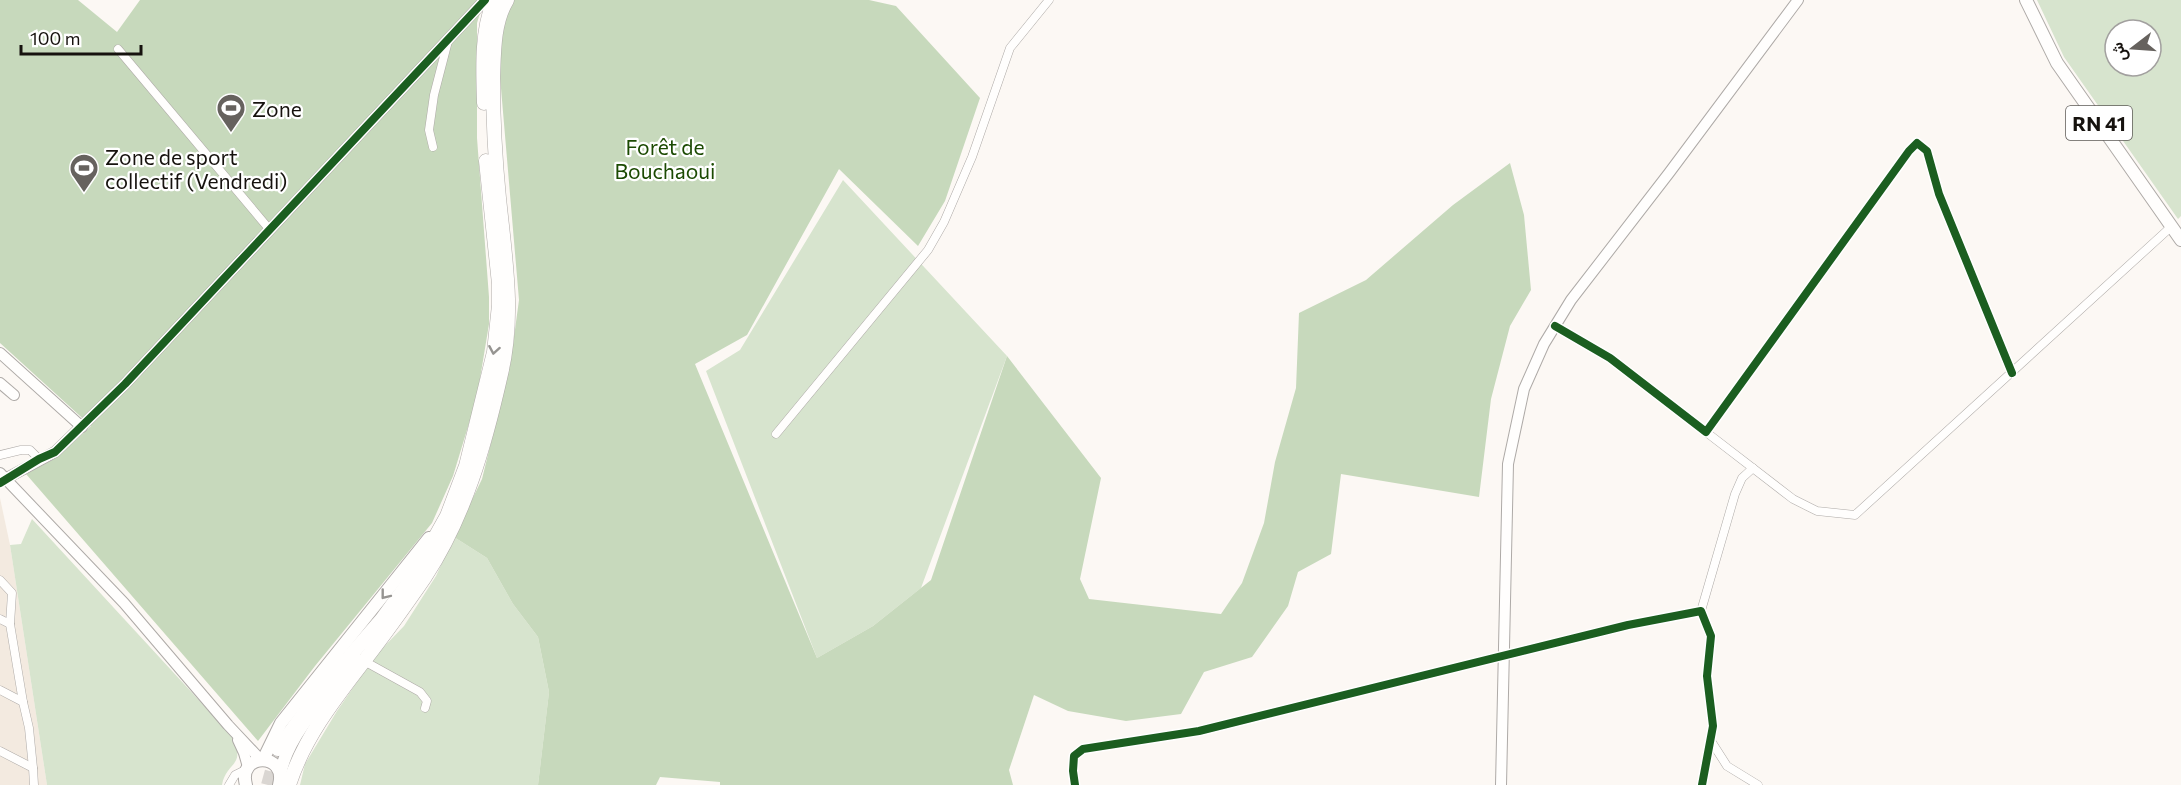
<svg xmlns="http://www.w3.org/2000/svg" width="2181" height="785" font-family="Commissioner,Vazirmatn,sans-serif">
<rect width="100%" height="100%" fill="#fcf8f4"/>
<path fill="#f3eae0" d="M0,498L10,545L47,785H0Z"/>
<g fill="#d7e4ce" fill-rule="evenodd">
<path d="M2037,0H2181V216L2178,219L2064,57ZM2115,30H2151V66H2115Z"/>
<path d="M843,180L1007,356L921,588L873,626L817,658L706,371L740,350Z"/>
<path d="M32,519L231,735C248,767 226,761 222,785H47L10,545L21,544Z"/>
<path d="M454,537L487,558L513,604L538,637L549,692L538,785H300L305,764L337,711L375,656L404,626L436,576Z"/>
</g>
<g fill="#c7d9bc">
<path d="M0,0H78L117,32L140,0H484L477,23V138L489,297V324L477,397L453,476L432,523L315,666L258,741L26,474L56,458L91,426L0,343Z"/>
<path d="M513,0H869L896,6L980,98L945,201L918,246L839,169L747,335L695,364L817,658L873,626L931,580L1007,356L1101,478L1080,579L1089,599L1221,614L1242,583L1264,523L1275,462L1296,388L1299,313L1366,280L1453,205L1510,163L1524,215L1531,290L1510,326L1491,399L1479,497L1341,474L1331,554L1298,572L1288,606L1252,657L1204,672L1181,714L1126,721L1068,711L1034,695L1009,770L1013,785H720V782L660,777L656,785H538L549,692L538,637L513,604L487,558L454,537L482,479L510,366L519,300L498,53L501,21Z"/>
</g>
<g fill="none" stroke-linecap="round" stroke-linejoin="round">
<path stroke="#dad6d2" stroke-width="14" stroke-dasharray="14 7" stroke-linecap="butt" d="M268,785L278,749"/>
<g stroke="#aeaaa7" stroke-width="9">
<g id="street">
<path d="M118,49L270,230"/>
<path d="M433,147L429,130L434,95L448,41"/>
<path d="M1555,326L1610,358L1706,432L1909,151L1917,143L1927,151L1939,194L2012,373"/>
<path d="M1706,432L1793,499L1817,511L1855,515L2172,226"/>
<path d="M776,434L928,250L944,222L972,157L1010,48L1049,0"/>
<path d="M0,455L21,450H30L39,459"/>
<path d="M0,580L12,593L10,624"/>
<path d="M1701,611L1735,494L1742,478L1753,468"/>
<path d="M0,619L10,624L23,702"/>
<path d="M364,661L420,692L427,701L425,708"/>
<path d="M0,690L23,702L29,728L33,768"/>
<path d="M1711,741L1727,766L1758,785"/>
<path d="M0,751L33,768L34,785"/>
<path d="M229,785L235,775L247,769"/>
<path d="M1075,785L1073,771L1074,756L1083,749L1199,731L1628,625L1701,611L1711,636L1707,676L1713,726L1702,785"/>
</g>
</g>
<g stroke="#aeaaa7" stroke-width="12">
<g id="secondary">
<path d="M0,353L82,427"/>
<path d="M0,383L14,395"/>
<path d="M0,473L124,603L228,725L261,760"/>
<path d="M7,478L55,452L125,384L485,0"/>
<path d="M238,740L244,753L248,767"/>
<path d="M1501,785L1508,464L1524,389L1544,344L1571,300L1669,173L1798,0"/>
</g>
</g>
<g stroke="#aeaaa7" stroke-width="14">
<g id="primary">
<path d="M2026,0L2057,63L2181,240"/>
<path d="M263,760L281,723L429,538"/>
<path d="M280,775C288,731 329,694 357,660"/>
<path d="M246,785C237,752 288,752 279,785"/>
</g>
</g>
<g stroke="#aeaaa7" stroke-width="15">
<g id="highway">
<path d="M484,103C483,68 481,32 494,0"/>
<path d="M278,749L323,687L382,619L414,575L447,516L466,466L494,352L499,305V284L486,161"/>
<path d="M289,785C304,738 334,700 364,661C385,634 405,606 425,577C465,516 485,445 501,374C515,315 505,257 499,198C495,158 493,119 493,80C494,54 493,23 507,0"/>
</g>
</g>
<use href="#street" stroke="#fffefd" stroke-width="8"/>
<use href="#secondary" stroke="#fffefd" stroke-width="10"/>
<use href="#primary" stroke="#fffefd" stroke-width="12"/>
<use href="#highway" stroke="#fffefd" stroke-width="14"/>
<g stroke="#fff" stroke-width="11">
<g id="cycleway">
<path d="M1555,326L1610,358L1706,432L1909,151L1917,143L1927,151L1939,194L2012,373"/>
<path d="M0,483L39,459L55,452L125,384L485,0"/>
<path d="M1075,785L1073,771L1074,756L1083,749L1199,731L1628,625L1701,611L1711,636L1707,676L1713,726L1702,785"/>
</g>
</g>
<use href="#cycleway" stroke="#1b5e20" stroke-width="8"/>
</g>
<defs><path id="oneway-chevron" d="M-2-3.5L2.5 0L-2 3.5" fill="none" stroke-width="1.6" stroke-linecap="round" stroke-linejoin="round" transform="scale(1.5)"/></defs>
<g stroke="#969491">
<use href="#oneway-chevron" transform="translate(494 350) rotate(100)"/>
<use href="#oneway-chevron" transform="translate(385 595) rotate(128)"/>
</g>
<defs>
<g id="stadium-pin" transform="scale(1.5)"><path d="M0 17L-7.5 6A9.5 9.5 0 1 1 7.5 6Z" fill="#66625e" stroke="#fff"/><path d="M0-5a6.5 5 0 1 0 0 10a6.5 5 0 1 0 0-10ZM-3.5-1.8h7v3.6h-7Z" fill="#fff"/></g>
</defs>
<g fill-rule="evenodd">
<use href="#stadium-pin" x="231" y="108"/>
<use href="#stadium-pin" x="84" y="168"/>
</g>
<g text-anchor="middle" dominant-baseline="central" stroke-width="4.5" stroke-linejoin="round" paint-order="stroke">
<rect fill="#fff" stroke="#5c5956" stroke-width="1.5" x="2066" y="106" width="66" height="34" rx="4.5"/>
<g font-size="20" font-weight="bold" fill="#16120e">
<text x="2099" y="123">RN 41</text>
</g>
<g font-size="21" fill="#16120e" stroke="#fff" text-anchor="start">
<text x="252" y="108">Zone</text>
<text x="105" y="156">Zone de sport<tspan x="105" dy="24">collectif (Vendredi)</tspan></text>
</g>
<g font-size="21" fill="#1b4a02" stroke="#fff">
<text x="665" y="146">Forêt de<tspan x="665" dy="24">Bouchaoui</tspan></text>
</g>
</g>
<g transform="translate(2133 48) rotate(253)"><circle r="28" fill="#ffffff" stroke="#a2a09f" stroke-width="1.5"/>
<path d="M0-4.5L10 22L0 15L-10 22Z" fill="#66625e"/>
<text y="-9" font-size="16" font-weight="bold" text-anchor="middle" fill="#16120e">ش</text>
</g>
<path d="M21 45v9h120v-9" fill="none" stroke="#16120e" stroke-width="3"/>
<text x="30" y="45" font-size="18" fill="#16120e" stroke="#ffffff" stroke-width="4.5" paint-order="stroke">100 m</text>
</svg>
